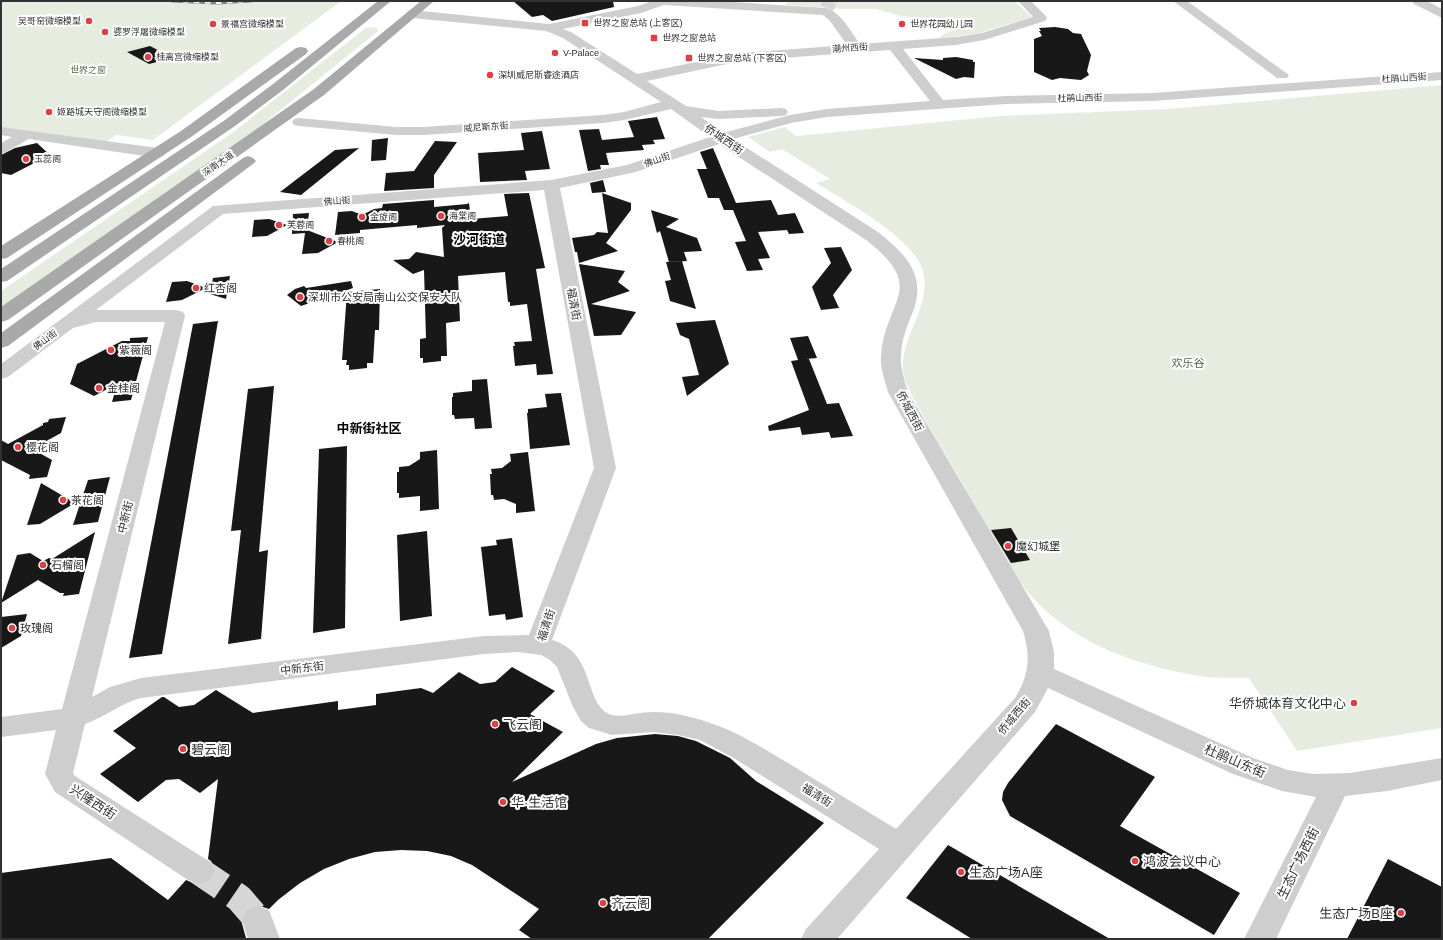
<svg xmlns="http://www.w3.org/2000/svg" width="1443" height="940" font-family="Helvetica,'Noto Sans SC',sans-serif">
<rect width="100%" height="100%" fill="#fff"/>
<g fill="#e6ede0">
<path d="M1,1H334L340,2L153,140L116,135L106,142L1,128Z"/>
<path d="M788,1H1014L1032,17L979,33L938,39L944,34L957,29L943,20L901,16L876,9H842L786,5Z"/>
<path d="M367,27L377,28L378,31L251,134L1,308V291L232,133Z"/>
<path d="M1442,85V728L1297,751L1249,678C1233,677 1216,679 1200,676C1132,665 1062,640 1020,582C1012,571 1006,558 999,547C985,522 970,497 956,472C942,449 928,425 915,401C910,391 904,381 903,370C900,335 936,302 921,266C908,235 845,201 816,183L830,179L782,149L770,152L748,137L785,127L796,136L1000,116L1168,109Z"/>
</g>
<g fill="#181818">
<path d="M513,1H613L614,7L552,21L543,15L532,17Z"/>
<path d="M1055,27L1068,29L1073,33L1081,34L1091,55L1087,71L1089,75L1081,80L1060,78L1052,80L1034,72V39L1042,36L1039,31H1041L1039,28Z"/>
<path d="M150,46L173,58L149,64L127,52Z"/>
<path d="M956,57L973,60V62H975L974,78L964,77L956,79L914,58L943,60V58Z"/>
<path d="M657,117L665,139L653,140L655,144L642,145L644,150L606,153L609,165H600L601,169L588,171L579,130L599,129L602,140L634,137L628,121Z"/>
<path d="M542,131L550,169L525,171L527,180L480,182L478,153L524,150L521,133Z"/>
<path d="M388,138L386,160L371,161L372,140Z"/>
<path d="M435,141L457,142L434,175V188L384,191L386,173L414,171Z"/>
<path d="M37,143L50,155L11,175L1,173V155L15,148Z"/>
<path d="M359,148L301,195L280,192L335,150Z"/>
<path d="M713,148L736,203L771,200L778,215L795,213L804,233L789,234L787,230L758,232L770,258L758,259L763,270L747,271L735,242L746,241L733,210H724L719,198H708L697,169H707L700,152Z"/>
<path d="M603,180L606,192L592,193L590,183Z"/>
<path d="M529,193L545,268L536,269L553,374L537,375L536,364L515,366L513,346H515L514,342L532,341L527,304L510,306V302H508L505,272L458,276L460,321L446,323L447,356H441V361L423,363V358H420V339L426,338L424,270L413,274L393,260L409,259L416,252L444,257L442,228L445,225L417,228V225L360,230V233L335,235L338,212L352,211L362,215L374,209L382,208L383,204L434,200V207L467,204L469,203L471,219L508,216L504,194Z"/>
<path d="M602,193L631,203V210L606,243L618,251L579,263L577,252H575L572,238L594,235L597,232L608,233Z"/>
<path d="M651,210L679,219L666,227L697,238L702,251L684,252L687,261L669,262L660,231L657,233Z"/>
<path d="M309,213L307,230L338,242L318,253L302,254L305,233L292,234L293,214Z"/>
<path d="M269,219L287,225L267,236L252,237L254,220Z"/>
<path d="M841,247L852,270L833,295L839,308L821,310L812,287L831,263L824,248Z"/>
<path d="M682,261L696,309L670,301L665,281L671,280L666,262Z"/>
<path d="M579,264L625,271L618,282L630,291L591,304L636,312L621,335L594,336Z"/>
<path d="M230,276L226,299L210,294L213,278Z"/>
<path d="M187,281L206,288L182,300L166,302L172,282Z"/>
<path d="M351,281L353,288L301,306L287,295L295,289L304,286L306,288Z"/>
<path d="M380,289L379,330H375L373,363H367V368L349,370V365H346L347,360H342L347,292Z"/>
<path d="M715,320L729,364L687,396L682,377L699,375L689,339L680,335L676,323Z"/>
<path d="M218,321L162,654L129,658L193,324Z"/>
<path d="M808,336L817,358L806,359H809L827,404L839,403L853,436L831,438L829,432L802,435L800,427L769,431L768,426L809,410L791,361L798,360L790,338Z"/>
<path d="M148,337L131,400L112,402L117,384L94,396L70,384L77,364L110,347L122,341H130V338Z"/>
<path d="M487,379L492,428L475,429L474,418L455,419L454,415H452V397H453V393L472,391V380Z"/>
<path d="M274,386L259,552L268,550L261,639L228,644L241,530L231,531L248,389Z"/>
<path d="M561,393L570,445L530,449L527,413H528V409L547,407L545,394Z"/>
<path d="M66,417L61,433L32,449L52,460L47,477L29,479L30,475L1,460V440L8,444L43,425V423L48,422L49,419Z"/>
<path d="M347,446L345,628L313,633L319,449Z"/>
<path d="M437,450L439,509L420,511V496L399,498V493H397V472H399V467L409,466L420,459V452Z"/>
<path d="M528,452L535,511L516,513V504L504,499L494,500L493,495H491L490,474H492L491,469L502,468L511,461L510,454Z"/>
<path d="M110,477L98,522L73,525L88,480Z"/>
<path d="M41,483L75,503L40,524L27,525Z"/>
<path d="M1011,528L1030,560L1011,563L991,530Z"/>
<path d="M427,531L432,616L400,621L397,535Z"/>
<path d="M95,532L79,594L63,596L64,593H60L38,580L1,603L17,555L30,553L43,561L49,558L52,559Z"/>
<path d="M512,538L523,617L506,620L505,614L489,616L481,547L497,545L496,540Z"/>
<path d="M27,614L21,636L1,648V617Z"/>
<path d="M512,667L555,691L530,714L563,732L512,782L596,744L617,738L655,734L678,736L696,741L730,758L756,781L824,823L708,939H532L519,930L539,909L472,865L451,856L427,851L401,850L375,852L349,859L324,869L300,883L278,900L269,909L257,905L246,909L241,920L246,938L245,939H1V873L111,858L168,900L186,880L198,885L211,881L215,870L211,861L208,859L218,779L200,793L179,779L166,780L138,802L100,774L136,748L113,731L162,697H164L179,707L194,705L216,690L253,713L338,701V710L376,705V694L421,688L433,693L459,672L480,684L495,682Z"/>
<path d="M1056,724L1155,777L1120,826L1240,893L1214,935L1010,816L1002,800L1003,792L1008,783Z"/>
<path d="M948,845L1110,939H972L906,898Z"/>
<path d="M1388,859L1442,887V939H1347Z"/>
</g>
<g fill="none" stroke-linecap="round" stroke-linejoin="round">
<path stroke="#d6d6d6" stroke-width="14" stroke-dasharray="14 7" stroke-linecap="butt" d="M827,8L830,1"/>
<path stroke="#d6d6d6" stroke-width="28" stroke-dasharray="28 14" stroke-linecap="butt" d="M199,871L239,898L258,920"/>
<g fill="#cecece" fill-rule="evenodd">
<path d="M652,1H716L826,8C841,12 851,32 860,44L956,37L982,33L1033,17L1018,1H1031L1045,15L1047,18L1045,21L984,40L956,45L903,49L943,100L1006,96L1153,93L1442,72V80L1153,101L1006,104L827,117L791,123L733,139L878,232C904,253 926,273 914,309C908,324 901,340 901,356C900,368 905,381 908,392L1049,631L1054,652V669L1253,758L1288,770L1313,774L1350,773L1442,758V780L1387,791L1345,796L1276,939H1244L1316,797L1282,791L1233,774L1048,688L1035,712L837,939H801L806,929L879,849L732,757L700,740L678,735L653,732L612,735L589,728L581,721L573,707L557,667L550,660L541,655L517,652L484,654L141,698C121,703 105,717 85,724L73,773L75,776L210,862L214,871L210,880L199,884L188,880L55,792L45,774L56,730L1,737V717L62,709L165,322H96L73,328L8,377L1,379V364L213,206L551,180L627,165L710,137L671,109L624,120L603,123L423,135H396L299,126L294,125L292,122L294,119L299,118L396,127H423L603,115L624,112L661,102L563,38L546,31L412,18L408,17L406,14L408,11L412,10L549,24L638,6ZM664,5L823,15L830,21L847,45L741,53L637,74L571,32L563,29L641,13ZM890,50L930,101L827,109L790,115L723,133L701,117L719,119L781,116L786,115L788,112L786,109L781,108L719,111L686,106L647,81L741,61ZM719,144L866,240C929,289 885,299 881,356C880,368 885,380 888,392L1023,631C1031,656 1029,676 1015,698L896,829C862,808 827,787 793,766C765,750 738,731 707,722C690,716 672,712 654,712C641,711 619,719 609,714C583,701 596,653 552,640L616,468L560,188L636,172ZM544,190L594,468L529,635L484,636L141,678L110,687L92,697L185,316L183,312L176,310H96L223,214Z"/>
<path d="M1173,1H1187L1289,75L1287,78H1277Z"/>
<path d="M1412,1H1427L1442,9V18L1414,4Z"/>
<path d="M1,127L158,148L163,150L166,153L163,156L158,158L29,139L6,152L1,154V143L12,137L1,135Z"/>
<path d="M258,906L269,910L280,939H248L242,920L247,910Z"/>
</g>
<g fill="#a9a9a9" fill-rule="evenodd">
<path d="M378,1H391L283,90L235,126L7,281L1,282V269L225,120L273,84Z"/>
<path d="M421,1H434L324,95L8,320L1,322V307L314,89Z"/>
<path d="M301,47L306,48L308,51L306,54L191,137L7,258L1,259V246L181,131L296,48Z"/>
<path d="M248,156L253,158L256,161L253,164L8,346L1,348V333L243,158Z"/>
</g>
<g stroke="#868686" stroke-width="3">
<path id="rail" d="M172,1L217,3L251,1"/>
</g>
<use href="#rail" stroke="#fff" stroke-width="2" stroke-dasharray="5.5" stroke-linecap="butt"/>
</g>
<g fill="#da4044" stroke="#fff" stroke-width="1.5">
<circle cx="89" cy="21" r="4"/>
<rect x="581" y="19" width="8" height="8" rx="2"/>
<circle cx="213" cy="24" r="4"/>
<circle cx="902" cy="24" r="4"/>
<circle cx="105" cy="32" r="4"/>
<rect x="650" y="34" width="8" height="8" rx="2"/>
<circle cx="555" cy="53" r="4"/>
<circle cx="148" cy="57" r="4"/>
<rect x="685" y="54" width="8" height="8" rx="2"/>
<circle cx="490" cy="75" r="4"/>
<circle cx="49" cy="112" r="4"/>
<circle cx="26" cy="159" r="4"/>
<circle cx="441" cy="216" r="4"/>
<circle cx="362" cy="217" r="4"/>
<circle cx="279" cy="225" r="4"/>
<circle cx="329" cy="241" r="4"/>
<circle cx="196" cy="288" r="4"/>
<circle cx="300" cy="297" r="4"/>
<circle cx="111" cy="350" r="4"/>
<circle cx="99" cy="388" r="4"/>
<circle cx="18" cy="447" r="4"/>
<circle cx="63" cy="500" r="4"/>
<circle cx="1008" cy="546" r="4"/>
<circle cx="43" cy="565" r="4"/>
<circle cx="12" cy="628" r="4"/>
<circle cx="1354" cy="703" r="4"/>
<circle cx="495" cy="724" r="4"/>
<circle cx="183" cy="749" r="4"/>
<circle cx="503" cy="802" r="4"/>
<circle cx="1135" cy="861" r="4"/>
<circle cx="961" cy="872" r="4"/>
<circle cx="603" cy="903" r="4"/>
<circle cx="1401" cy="913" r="4"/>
</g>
<g text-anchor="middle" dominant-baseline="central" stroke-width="4" stroke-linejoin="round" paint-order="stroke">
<g font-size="9" fill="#313131" stroke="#fff" text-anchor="start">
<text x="81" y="21" text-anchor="end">吴哥窑微缩模型</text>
<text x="593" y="23">世界之窗总站 (上客区)</text>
<text x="221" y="24">景福宫微缩模型</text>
<text x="910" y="24">世界花园幼儿园</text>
<text x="113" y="32">婆罗浮屠微缩模型</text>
<text x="662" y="38">世界之窗总站</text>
<text x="563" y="53">V-Palace</text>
<text x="156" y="57">桂离宫微缩模型</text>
<text x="697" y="58">世界之窗总站 (下客区)</text>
<text x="498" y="75">深圳威尼斯睿途酒店</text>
<text x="57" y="112">姬路城天守阁微缩模型</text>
<text x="34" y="159">玉蕊阁</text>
<text x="449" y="216">海棠阁</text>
<text x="370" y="217">金旋阁</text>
<text x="287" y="225">芙蓉阁</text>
<text x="337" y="241">春桃阁</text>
</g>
<g font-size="9" fill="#313131" stroke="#fff">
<text transform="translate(850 48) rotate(-4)">潮州西街</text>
<text transform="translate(1404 78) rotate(-4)">杜鹃山西街</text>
<text transform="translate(1080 98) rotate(-1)">杜鹃山西街</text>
<text transform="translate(486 127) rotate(-4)">威尼斯东街</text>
<text transform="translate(657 160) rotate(-19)">佛山街</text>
<text transform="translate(218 164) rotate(-35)">深南大道</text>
<text transform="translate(337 201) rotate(-4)">佛山街</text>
<text transform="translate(45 340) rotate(-37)">佛山街</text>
</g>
<g font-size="9" fill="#526a40" stroke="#fff">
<text x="88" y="70">世界之窗</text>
</g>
<g font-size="11" fill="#313131" stroke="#fff">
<text transform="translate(724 139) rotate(34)">侨城西街</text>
<text transform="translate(574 304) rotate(79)">福清街</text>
<text transform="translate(910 411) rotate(62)">侨城西街</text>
<text transform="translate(125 517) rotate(-76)">中新街</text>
<text transform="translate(546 625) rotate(-72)">福清街</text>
<text transform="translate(302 668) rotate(-7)">中新东街</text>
<text transform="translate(1014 716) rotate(-50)">侨城西街</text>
<text transform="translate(817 795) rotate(32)">福清街</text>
</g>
<g font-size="11" fill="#313131" stroke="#fff" text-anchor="start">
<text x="204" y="288">红杏阁</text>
<text x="308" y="297">深圳市公安局南山公交保安大队</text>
<text x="119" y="350">紫薇阁</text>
<text x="107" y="388">金桂阁</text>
<text x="26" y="447">樱花阁</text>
<text x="71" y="500">茶花阁</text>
<text x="1016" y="546">魔幻城堡</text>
<text x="51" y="565">石榴阁</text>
<text x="20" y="628">玫瑰阁</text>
</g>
<g font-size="11" fill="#526a40" stroke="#fff">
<text x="1188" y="363">欢乐谷</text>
</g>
<g font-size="13" font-weight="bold" fill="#000" stroke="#fff">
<text x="479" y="239">沙河街道</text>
</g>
<g font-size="13" font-weight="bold" fill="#000" stroke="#fff">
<text x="369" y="428">中新街社区</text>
</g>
<g font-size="13" fill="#313131" stroke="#fff" text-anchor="start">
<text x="1346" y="703" text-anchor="end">华侨城体育文化中心</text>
<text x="503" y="724">飞云阁</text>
<text x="191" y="749">碧云阁</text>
<text x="511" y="802">华·生活馆</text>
<text x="1143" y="861">鸿波会议中心</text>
<text x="969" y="872">生态广场A座</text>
<text x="611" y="903">齐云阁</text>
<text x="1393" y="913" text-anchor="end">生态广场B座</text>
</g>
<g font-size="13" fill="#313131" stroke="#fff">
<text transform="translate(1235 761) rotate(23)">杜鹃山东街</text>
<text transform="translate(93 802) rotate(33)">兴隆西街</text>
<text transform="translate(1298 863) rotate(-64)">生态广场西街</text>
</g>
</g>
<rect width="1443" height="940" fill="none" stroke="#313131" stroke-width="4"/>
</svg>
